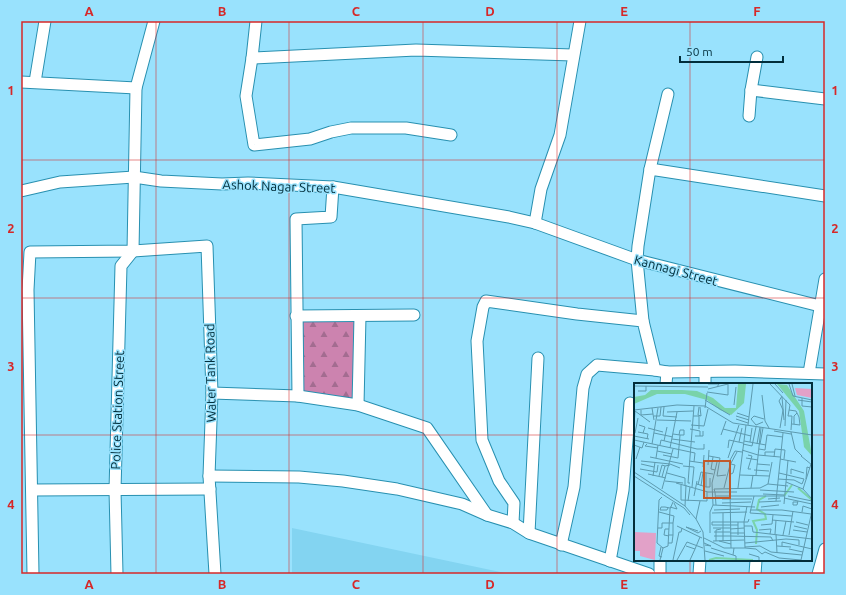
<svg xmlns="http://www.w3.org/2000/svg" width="846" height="595" font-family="Ubuntu,sans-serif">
<defs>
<pattern id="forest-firs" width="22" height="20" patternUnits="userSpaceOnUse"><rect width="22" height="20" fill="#cc83af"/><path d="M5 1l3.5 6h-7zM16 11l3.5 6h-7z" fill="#a36c90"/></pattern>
</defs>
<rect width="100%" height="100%" fill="#99e2fd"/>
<path fill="#83d4f1" d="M292,528L505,573V574H292Z"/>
<path fill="url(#forest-firs)" d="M299,317H359L356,401L299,392Z"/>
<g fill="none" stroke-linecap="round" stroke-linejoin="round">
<g stroke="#2890b0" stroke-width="13">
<g id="minor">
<path d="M256,21L252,58L416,50L573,55"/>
<path d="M252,58L246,96L254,145L310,139L331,132L351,128H406L451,135"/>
<path d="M21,82L136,88"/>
<path d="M35,82L45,21"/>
<path d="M751,90L825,99"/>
<path d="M749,116L751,90L757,57"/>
<path d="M650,169L668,94"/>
<path d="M21,191L60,182L134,177L161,181L222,184L248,183L333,187L509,217L535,223L637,260L820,306"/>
<path d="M535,223L541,189L560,135L580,21"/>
<path d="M133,251L136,88L154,21"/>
<path d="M296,316L414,315"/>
<path d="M643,321L637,260L638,246L650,169L825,196"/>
<path d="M809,373L825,279"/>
<path d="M666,384L667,372"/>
<path d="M705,384V372"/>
<path d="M212,393L298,396L358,405L427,428L487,515"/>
<path d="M298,396L296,219L331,217L333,187"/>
<path d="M358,405L360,316"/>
<path d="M209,476L299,477L343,481L397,489L462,504L487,515L513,523L529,533L649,574"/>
<path d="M32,490L210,489"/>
<path d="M513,523L514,503L499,481L482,440L477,341L483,307L486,301L577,314L643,321L655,370L667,372L735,371L825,374"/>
<path d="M529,533L538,358"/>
<path d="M561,545L574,487L583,388L587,374L597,365L655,370"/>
<path d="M610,561L623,490L630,403"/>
<path d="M33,574L28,290L30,252L133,251L207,246L212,393L209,476L215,574"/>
<path d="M117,574L115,490L121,266L133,251"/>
<path d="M660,574V560"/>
<path d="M699,574L700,560"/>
<path d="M755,574L756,560"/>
<path d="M818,574L825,549"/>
</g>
</g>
<use href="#minor" stroke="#fff" stroke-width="11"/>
</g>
<path fill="none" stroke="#d62828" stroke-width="1" stroke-opacity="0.55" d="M156,21V574M289,21V574M423,21V574M557,21V574M690,21V384M21,160H825M21,298H825M21,435H635M811,435H825M690,560V574"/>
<g text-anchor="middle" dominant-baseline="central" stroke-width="3" stroke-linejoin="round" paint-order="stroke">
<g font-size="13" fill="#022e3b" stroke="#99e2fd">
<text transform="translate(279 186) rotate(2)">Ashok Nagar Street</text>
<text transform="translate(676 270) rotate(15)">Kannagi Street</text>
<text transform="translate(210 373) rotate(-91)">Water Tank Road</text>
<text transform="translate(117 410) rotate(-88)">Police Station Street</text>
</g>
</g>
<g transform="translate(634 383)">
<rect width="178" height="178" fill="#99e2fd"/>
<path d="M161,5L178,6V15L163,12Z" fill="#e2a1c8"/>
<path d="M0,149L22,150L21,177L6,173V168H0Z" fill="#e2a1c8"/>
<path d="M104,1H112L110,20L97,32L86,27L73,17L51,11H23L0,21V14L11,12L17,7H48L63,8L79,15L91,25H102ZM143,1L153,2L170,28L178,73L170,64L165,28Z" fill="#79d3aa"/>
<path fill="none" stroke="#79d3aa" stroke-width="2" d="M164,105L178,117M150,113L158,102M122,161L123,147L119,138L132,136L131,131L123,126L125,117L132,113M75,177L82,175L119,177"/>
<path fill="none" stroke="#5d9aaf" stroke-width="1" d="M74,1H85L83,4M136,1L156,22L154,33M141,1L149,10M155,1L159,13L178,17M158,1L161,13M0,3L74,4M4,8H12V3M73,9L94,12V1L74,6M128,12L131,38L135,45M148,14L150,37M168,15V23L178,24M71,17L96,32M164,17L178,19M100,22L102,4M30,24L29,33L43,34M65,24L64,32L67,33L66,24M18,25L20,37M71,25L73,10M0,27L43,22L71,23L99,40L178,52M7,27V32L19,31M155,27L162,28L165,34L166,42L158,41M1,28L16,39M33,29L59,28M103,30L115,34M20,33H26L27,24M59,33H65V46M102,33L115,37M154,33H158L157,47M102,36L114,40M23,37L57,38M129,39L122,42L117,36L120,33L130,36M160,41V33L163,30M5,42L11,44L9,50M57,42L70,43L74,26M114,42L119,1M0,43L1,28M151,43L152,17M14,45L29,49M146,45L149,27L145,18L148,13M56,46L66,48V53M89,46L117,53M140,48L157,51M4,49L14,51L13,56M157,49L161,66L168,73M1,50L4,35M20,50L39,54M39,51L46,52H50V47H46L45,52M87,52L92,38M0,53L15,56M61,53H69V48M38,56L61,59M0,57L61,70L60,79M30,58L33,44M110,58L132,62M105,59L108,45M116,59L118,45M13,61L11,63L24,65M18,61L24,25M109,61L118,63L122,44M123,61L126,44M126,61L129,45M0,62L8,65L10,59M26,62L27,57L63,66H70V61M36,65L43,29M94,65L95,57L109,60M125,66L131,67L133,52L149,54M108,67L124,72L146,74M23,68L38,71M29,72L44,75L46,52M114,72L118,73L114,86H117M75,73L86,75L83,93L92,92M131,73V69H141M167,73L178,82M16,74L49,81M79,74L77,86L81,87M140,74L141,66L151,67L150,76M22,75L24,62M94,75L105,42M112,75L124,77M2,76L6,64M146,76L162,79M7,78L36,81L46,85M55,78L69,80M95,79L101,68L108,69M7,81L20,84M123,81L136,82M74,82L75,67M49,83L60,84L58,104M69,84L70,72M6,86L23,89L24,82M120,87L135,88M0,89L51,123L62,136L69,149L71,177M33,90L51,95V102M14,91L32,95M157,91V86L170,90M95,92L99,90L101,82L97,81M106,92L135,93M122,92L127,45M0,93L50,125L56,132M19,93L21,79M25,93L28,82L31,83M28,94L31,83L36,82M144,96L160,97L168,101L170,96L145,90M172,96L173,84L176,85M31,98L49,100M152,99L169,106L178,116M42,100L74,109H103M56,100H54L60,23M63,101L72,104V90M134,101L138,79M47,102V117L73,118V109M64,102L67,89L79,91M67,103L69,89M72,104H76V95M90,105L96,82L103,69M96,105L97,165M104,105L112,42M117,105L119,92M28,106L39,66M169,106L177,81M126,107L160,109M81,109L80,106L126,105L134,101L154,103M81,109L82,122M129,111L150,112M60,113L63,98M82,113H150M120,113L116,130L158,133M154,113L178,118M28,114L25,117L23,160L29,165M150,115L178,121M88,116H118M134,116L146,115M54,118L56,104M142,118L149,50M125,119L147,118M164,119H159V122H163L164,118M88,120L117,119M150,121L154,77M79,122L121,124M51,123L52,102M36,124L43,126L40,120M127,124L145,122M34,125L33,127H26L27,124H31L36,125M80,127L106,126M116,127H148L177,131M25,129L40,133L39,140M168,129L169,123L178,126M78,130L113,129M62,136L66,118M138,137L160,139M104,139V152M162,139L174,142M78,142V139H114L115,136M78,142H104M127,142L138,141L139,132M43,143L68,155M110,143H118L119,149L178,156M160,143L173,146M24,145H28V140H39V152H35M79,145H96M96,146L110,145M125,147L137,146L136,151M159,147L173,149M64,148L52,144L64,150L67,148M80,149H96M76,150V129L79,122L78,100L83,79M96,150H110M141,151L142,137M142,151L143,170M149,152L152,138M155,152L159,128M35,153L30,152L31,146H35M80,153H96M96,153L137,154L139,158M70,155L90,165H111L110,139L113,123M79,158L110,157M82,158V147L87,146M85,158L97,161M89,158V130M34,160H38L39,152M70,160L77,163L71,162M111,160L152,156L165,157V162M52,163L61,166L66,154M143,163L157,164M148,163V159L178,166M27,164L25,173L28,174M111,164L126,163L137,169L168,172M77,165L99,172M100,165L99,172L102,173V177M111,165L122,166L128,171L131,169L145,175L167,177M155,166L169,169M71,168L90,173M115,171L125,174V177M26,177L29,165L34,163L36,126L39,119M39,177L45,149H47L48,145M43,177L53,159L69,165M56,177L61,166M167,177L178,128"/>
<path fill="#c15b2c" fill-opacity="0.15" stroke="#c15b2c" stroke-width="2" d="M70,78H96V115H70Z"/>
<rect width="178" height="178" fill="none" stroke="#022e3b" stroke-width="2"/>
</g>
<rect width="846" height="595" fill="none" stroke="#99e2fd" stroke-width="44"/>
<path d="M680 56v6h103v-6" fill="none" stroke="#022e3b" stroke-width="2"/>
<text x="686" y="56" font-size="12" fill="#022e3b" stroke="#99e2fd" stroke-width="3" paint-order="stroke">50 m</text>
<rect x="22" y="22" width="802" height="551" fill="none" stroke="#d62828" stroke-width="1.5"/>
<g font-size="13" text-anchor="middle" font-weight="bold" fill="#d62828">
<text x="89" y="16">A</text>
<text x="222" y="16">B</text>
<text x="356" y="16">C</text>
<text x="490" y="16">D</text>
<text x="624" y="16">E</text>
<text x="757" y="16">F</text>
<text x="11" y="95">1</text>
<text x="835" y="95">1</text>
<text x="11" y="233">2</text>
<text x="835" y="233">2</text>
<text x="11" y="371">3</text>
<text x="835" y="371">3</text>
<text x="11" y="509">4</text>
<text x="835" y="509">4</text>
<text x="89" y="589">A</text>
<text x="222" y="589">B</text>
<text x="356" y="589">C</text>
<text x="490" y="589">D</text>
<text x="624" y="589">E</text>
<text x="757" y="589">F</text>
</g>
</svg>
